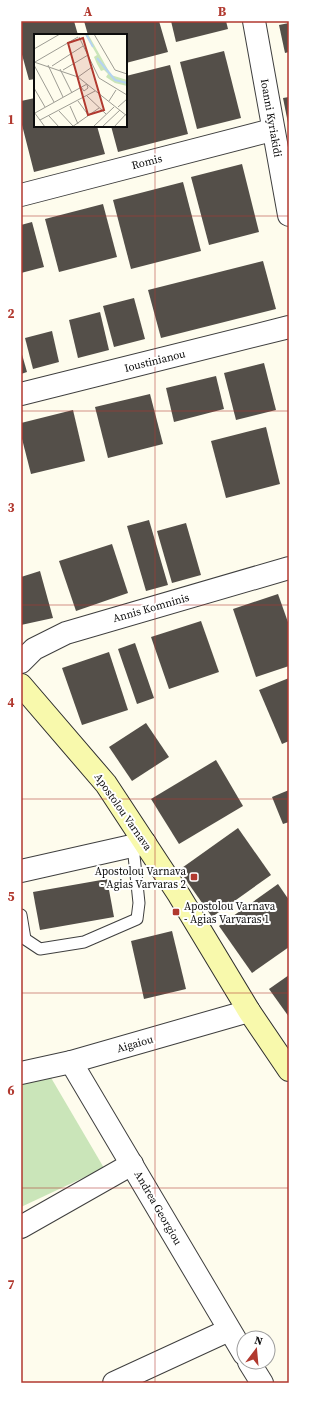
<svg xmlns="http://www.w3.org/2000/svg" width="310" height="1404" font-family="'Source Serif 4',serif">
<rect width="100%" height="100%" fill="#fefced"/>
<path fill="#cae5b9" d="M50,1076L104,1168L21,1207V1081Z"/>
<g fill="#544f49">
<path d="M21,21H74L78,35H35V79L29,80L21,51Z"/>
<path d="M84,21H159L168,52L126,63V35H88Z"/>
<path d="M171,21H226L228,29L176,42Z"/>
<path d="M289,23V52L285,53L279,25Z"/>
<path d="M224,51L241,118L197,129L180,62Z"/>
<path d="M170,65L188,134L118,152L111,126H126V76Z"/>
<path d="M289,97V123H288L283,98Z"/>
<path d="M35,98V126H97L105,154L34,172L21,121V101Z"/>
<path d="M242,164L259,232L209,245L191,177Z"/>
<path d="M183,182L201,251L131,269L113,200Z"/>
<path d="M103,204L117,257L59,272L45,219Z"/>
<path d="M32,222L44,267L21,273V225Z"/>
<path d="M263,261L276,309L161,338L148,290Z"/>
<path d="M134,298L145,339L114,347L103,306Z"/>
<path d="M100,312L109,350L78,358L69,320Z"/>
<path d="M52,331L59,362L33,369L25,338Z"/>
<path d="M21,351L27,372L21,374Z"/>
<path d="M264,363L276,410L236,420L224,373Z"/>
<path d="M216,376L224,409L174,422L166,388Z"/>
<path d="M150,394L163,444L108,458L95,407Z"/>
<path d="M73,410L85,461L31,474L21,435V423Z"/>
<path d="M266,427L280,484L226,498L211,441Z"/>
<path d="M149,520L168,585L146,591L127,526Z"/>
<path d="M186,523L201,575L172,583L157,531Z"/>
<path d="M112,544L128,593L76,611L59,561Z"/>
<path d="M40,571L53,618L21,625V577Z"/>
<path d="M278,594L289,625V666L256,677L233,609Z"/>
<path d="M201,621L219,672L169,689L151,637Z"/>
<path d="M135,643L154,698L137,704L118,649Z"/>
<path d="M109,652L128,710L82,725L62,668Z"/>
<path d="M289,678V741L282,744L259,690Z"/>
<path d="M146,723L169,757L132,781L109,747Z"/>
<path d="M216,760L243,806L179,844L151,799Z"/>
<path d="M289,790V822L283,824L272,797Z"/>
<path d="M238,828L271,875L212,917L179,870Z"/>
<path d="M107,879L114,917L40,930L33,892Z"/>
<path d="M278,884L289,900V947L252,973L219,926Z"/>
<path d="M172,931L186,989L144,999L131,941Z"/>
<path d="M289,975V1017L269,989Z"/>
</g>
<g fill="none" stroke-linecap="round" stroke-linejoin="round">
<g stroke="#3f3f3f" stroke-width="13">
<path id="lane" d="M21,915L25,939L40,949L84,942L137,919L139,903L133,846"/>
</g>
<g stroke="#3f3f3f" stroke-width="24">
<g id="street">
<path d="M254,21L289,215"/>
<path d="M21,195L272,130"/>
<path d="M21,394L289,327"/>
<path d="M21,662L34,649L66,633L289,568"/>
<path d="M21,871L145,843"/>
<path d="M71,1062L244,1354"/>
<path d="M21,1073L71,1062L249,1011"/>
<path d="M21,1227L132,1164"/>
<path d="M249,1362L262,1383"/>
<path d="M114,1383L229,1330"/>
</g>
</g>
<g stroke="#2e2e2e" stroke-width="24">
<path id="secondary" d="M21,685L106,784L179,895L249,1011L289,1070"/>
</g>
<use href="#lane" stroke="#fff" stroke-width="11"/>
<use href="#street" stroke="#fff" stroke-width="22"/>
<use href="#secondary" stroke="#f8f9ac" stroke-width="22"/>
</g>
<path fill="none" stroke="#b1392f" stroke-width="1" stroke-opacity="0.55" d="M155,21V1383M21,216H289M21,411H289M21,605H289M21,799H289M21,993H289M21,1188H289"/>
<g fill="#b1392f" stroke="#fff" stroke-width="1.5">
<rect x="190" y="873" width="8" height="8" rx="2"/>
<rect x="172" y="908" width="8" height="8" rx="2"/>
</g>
<g text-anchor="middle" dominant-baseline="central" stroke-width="4" stroke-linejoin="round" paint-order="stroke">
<g font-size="11" fill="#0c0c0c" stroke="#fff">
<text transform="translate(271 118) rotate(80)">Ioanni Kyriakidi</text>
<text transform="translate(147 162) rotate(-14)">Romis</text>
<text transform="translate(155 361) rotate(-14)">Ioustinianou</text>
<text transform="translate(151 608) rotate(-16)">Annis Komninis</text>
<text transform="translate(123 812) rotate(55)">Apostolou Varnava</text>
<text transform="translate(135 1044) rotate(-16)">Aigaiou</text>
<text transform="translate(158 1208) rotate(60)">Andrea Georgiou</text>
</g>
<g font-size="11" fill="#0c0c0c" stroke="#fff" text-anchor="end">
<text x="186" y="871">Apostolou Varnava<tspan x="186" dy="13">- Agias Varvaras 2</tspan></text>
<text x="184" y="906" text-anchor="start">Apostolou Varnava<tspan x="184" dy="13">- Agias Varvaras 1</tspan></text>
</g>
</g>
<g transform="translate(34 34)">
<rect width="93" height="93" fill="#fefced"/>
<path d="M51,0H54L77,41L93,46V52L81,49L72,43L74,40L70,36L67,37L63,30L60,23L63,21Z" fill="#cae5b9"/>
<path fill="none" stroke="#b5d3f1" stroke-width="2" d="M52,0L59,13M63,24L81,46L93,49"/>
<path fill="none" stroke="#9d9c93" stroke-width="1" d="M60,0L81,36L93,40M45,3L65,44L93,61M0,15L26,0M0,28L44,43L93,82M1,28L44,3M0,31L20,68M14,31L29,63M18,32L49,12M26,35L38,59M29,36L54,21M44,43L58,33M47,53L50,57L54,54L53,51M0,54L11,73M53,62L72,80M44,67L55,82M75,67L82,56M36,72L44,90M84,73L93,65M25,77L39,92M0,78L11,93M1,79L53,50M15,82L25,93M6,86L61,57M38,93L65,74M59,93L80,73M68,93L86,76M80,93L93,79"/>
<path fill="#b1392f" fill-opacity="0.15" stroke="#b1392f" stroke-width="2" d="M49,4L70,76L54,81L34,9Z"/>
<rect width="93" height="93" fill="none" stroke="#0c0c0c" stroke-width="2"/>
</g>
<rect width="310" height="1404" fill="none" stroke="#ffffff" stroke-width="44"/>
<g transform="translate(256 1350) rotate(16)"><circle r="19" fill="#ffffff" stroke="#9e9e9e"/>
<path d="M0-3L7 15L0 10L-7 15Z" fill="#b1392f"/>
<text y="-6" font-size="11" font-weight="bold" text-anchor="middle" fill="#0c0c0c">N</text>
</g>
<rect x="22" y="22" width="266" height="1360" fill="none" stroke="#b1392f" stroke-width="1.5"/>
<g font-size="13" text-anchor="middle" font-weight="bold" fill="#b1392f">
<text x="88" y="16">A</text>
<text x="222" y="16">B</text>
<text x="11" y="124">1</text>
<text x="11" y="318">2</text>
<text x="11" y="512">3</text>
<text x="11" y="707">4</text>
<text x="11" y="901">5</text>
<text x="11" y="1095">6</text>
<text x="11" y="1289">7</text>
</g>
</svg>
